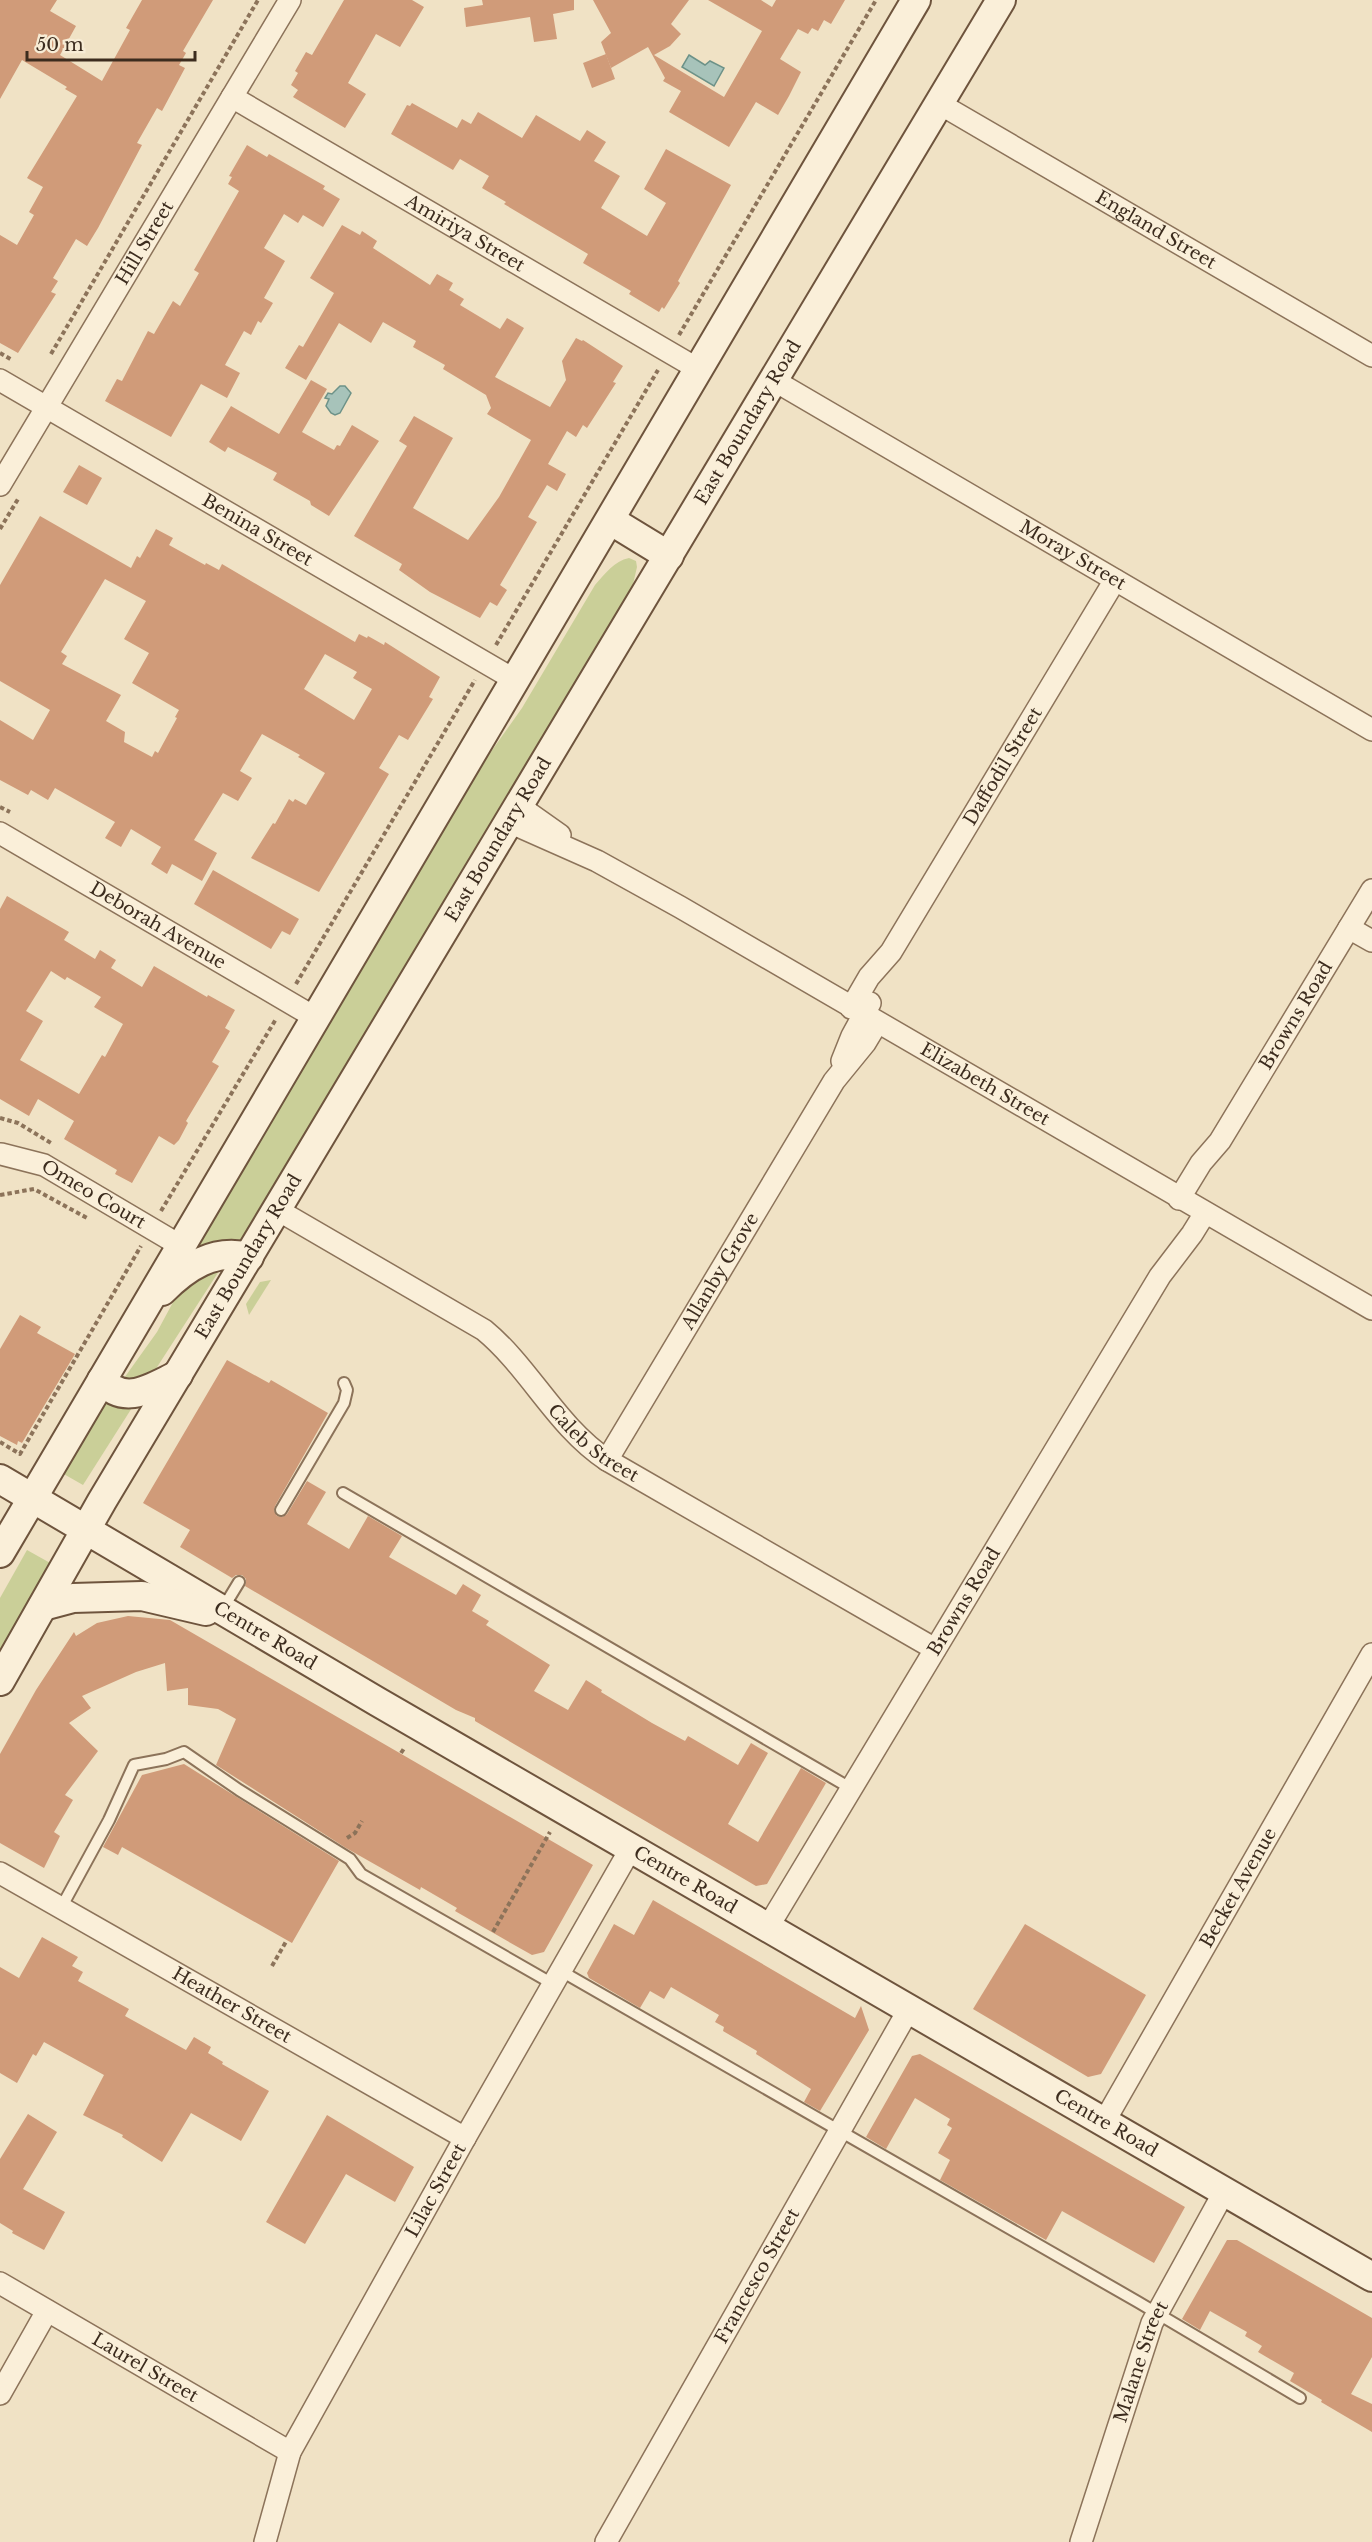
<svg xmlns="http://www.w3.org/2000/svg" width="1372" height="2542" font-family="'Libre Baskerville',serif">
<rect width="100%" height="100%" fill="#f0e2c5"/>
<g fill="#cacf98">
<path d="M629,558L636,561L637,567L631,593L245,1240L198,1253L193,1248L468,784L522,708L595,585C605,574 614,561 629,558Z"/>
<path d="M221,1268L150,1378L122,1381L157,1332L178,1293L197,1279Z"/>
<path d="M271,1280L249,1315L246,1304L260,1282Z"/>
<path d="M103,1401L135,1403L83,1485L62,1473Z"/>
<path d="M27,1550L52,1564L0,1657V1598Z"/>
</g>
<g fill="#a7c3ba" stroke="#6d9288" stroke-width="1.5">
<path d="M689,55L705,65L710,61L724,68L714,86L682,67Z"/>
<path d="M340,386H345L351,393L340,413L335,415L331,413L326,406L329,399L325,398L328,393L332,394Z"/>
</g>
<g fill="#d09b79" fill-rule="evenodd">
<path d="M0,0H57L50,11L76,26L60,55L102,81L130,30L126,28L142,0H213L183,51L186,53L179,65L185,68L162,111L157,108L137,143L142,145L98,228L87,246L76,239L53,278L58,281L51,292L56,294L18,353L0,343V235L17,245L34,215L29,212L43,187L27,178L77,96L65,89L67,87L22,60L0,99Z"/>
<path d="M344,0H412L424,7L400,47L376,34L348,83L366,94L345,128L293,97L298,90L291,85L298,73L295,71L306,52L312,55Z"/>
<path d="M482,0H574V10L553,14L557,39L534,42L530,17L466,27L464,8L483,5Z"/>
<path d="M593,0H689L671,24L681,34L670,46L654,55L724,97L762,31L708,0H761L772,7L776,0H845L831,24L824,20L818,31L812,28L808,34L798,29L780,59L801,72L789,96L778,115L756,102L729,147L669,112L681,91L663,81L665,78L648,47L611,68L601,42L611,33Z"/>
<path d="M606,54L615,79L592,88L583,63Z"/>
<path d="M412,103L457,128L462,119L471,124L478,112L522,138L536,115L580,141L587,130L606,142L594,161L620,176L601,208L647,236L666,203L644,189L666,149L731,185L678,281L680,283L664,309L662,307L659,312L629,294L631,291L583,263L588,254L504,204L506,202L482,188L489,176L460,159L453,170L391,134L407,105L410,106Z"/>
<path d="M247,145L267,157L269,154L325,186L323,189L340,199L323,227L303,215L298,223L284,214L264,248L285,261L264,298L273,303L261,323L258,321L251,335L244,331L225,365L240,373L227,398L201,384L171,437L105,401L117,379L122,381L148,331L154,334L173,301L180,306L199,273L194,270L239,191L228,184L232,177L229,176Z"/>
<path d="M342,225L360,235L362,231L377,241L373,248L430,285L437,274L453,283L449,290L464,299L460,305L500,329L507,318L524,328L495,377L550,407L566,380L562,361L576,338L582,341L583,340L623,366L613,382L616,383L587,428L583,425L576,437L567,431L548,464L566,474L557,491L547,485L528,517L537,522L500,585L507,590L497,606L490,602L480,618L430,592L399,570L402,564L354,536L407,446L399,441L414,416L453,438L413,508L468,540L499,497L531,440L487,414L491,408L486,395L443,369L445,365L413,347L416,341L383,322L371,343L339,323L306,380L285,368L299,345L303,347L334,293L310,278Z"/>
<path d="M311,380L327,389L302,432L334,450L337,445L340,446L352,425L379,441L329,516L311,505L310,501L273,480L277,473L228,447L225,452L209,442L231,406L279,434Z"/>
<path d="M79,465L102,478L87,505L63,492Z"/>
<path d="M40,516L131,568L137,556L140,558L156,529L173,538L169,545L205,565L206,563L219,570L222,564L355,642L359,634L367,638L368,636L384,645L385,642L440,677L429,697L433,699L408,740L399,735L379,768L389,774L319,892L251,858L273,823L275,824L289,799L293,802L295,799L306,805L325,773L298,757L300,755L262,734L240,771L252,778L238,801L223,793L194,840L217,853L202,881L172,864L167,874L151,864L161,847L131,829L121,847L105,838L115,822L55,788L48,800L31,790L28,795L0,780V720L33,740L50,710L0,681V585ZM105,579L146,601L124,639L149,653L132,683L179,710L175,717L177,718L158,753L155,751L152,757L124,742L125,732L106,721L121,695L62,664L67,656L61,652ZM325,654L357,672L353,678L372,689L354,720L304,689Z"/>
<path d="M213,870L299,919L290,935L282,931L271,949L194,904Z"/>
<path d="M7,896L69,932L64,940L95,959L100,950L116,960L111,968L142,987L154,966L207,997L208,995L235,1010L225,1028L230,1031L212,1062L219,1066L186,1121L188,1123L179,1140L174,1145L159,1136L132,1183L115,1174L117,1170L64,1139L74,1121L38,1099L29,1116L0,1099V909ZM51,971L65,980L67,977L101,997L94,1007L123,1024L105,1057L102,1055L79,1094L20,1060L43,1021L26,1011Z"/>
<path d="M20,1315L41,1327L37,1333L75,1354L22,1443L18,1441L17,1445L0,1436V1349Z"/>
<path d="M227,1360L269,1383L271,1380L328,1413L275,1506L274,1511L277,1516L282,1517L287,1514L307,1481L326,1492L307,1524L349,1549L368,1516L402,1536L389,1557L456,1595L463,1584L481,1595L472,1611L489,1621L486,1625L550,1665L534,1691L568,1710L586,1680L602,1690L601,1692L652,1723L685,1741L688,1736L738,1765L751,1743L768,1753L728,1824L758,1842L801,1768L826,1783L767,1884L756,1886L475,1721V1718L456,1710L305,1621L245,1586L246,1579L242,1575H236L232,1578L180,1547L190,1530L143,1503Z"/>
<path d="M128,1616L170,1620L593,1865L544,1952L532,1955L516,1946L455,1911L457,1908L421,1887L420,1890L346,1848L216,1765L236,1719L218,1709L188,1705V1688L167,1691L165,1663L136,1672L82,1696L91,1708L69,1723L98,1751L65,1795L73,1800L54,1832L60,1836L44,1868L0,1843V1754L36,1690L74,1632L76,1636L97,1623Z"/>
<path d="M184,1764L339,1861L292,1943L122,1847L118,1855L103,1847L142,1775Z"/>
<path d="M653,1900L855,2018L861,2006L869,2030L820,2111L804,2102L811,2089L756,2054L757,2051L723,2031L724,2027L715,2022L719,2015L671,1987L664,1999L650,1991L640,2008L589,1978L587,1973L614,1924L634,1935Z"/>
<path d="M1025,1924L1146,1995L1101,2074L1088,2077L973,2009Z"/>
<path d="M42,1937L78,1957L72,1966L83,1972L78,1981L129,2009L125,2016L186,2050L194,2037L211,2047L208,2053L223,2062L222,2064L269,2091L241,2141L191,2113L162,2162L122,2137L123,2135L83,2115L104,2075L44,2042L36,2056L33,2054L17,2083L0,2073V1967L19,1978Z"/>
<path d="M920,2054L1185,2207L1154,2263L1062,2211L1046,2240L940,2180L950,2160L938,2153L952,2128L947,2125L950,2119L915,2098L886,2149L866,2137L912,2056Z"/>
<path d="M28,2114L57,2132L23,2189L65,2212L44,2250L12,2233L13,2231L0,2223V2159Z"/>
<path d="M327,2115L414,2167L395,2202L346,2174L305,2244L266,2222Z"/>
<path d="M1227,2240H1237L1372,2318V2357L1351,2394L1372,2404V2432L1321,2402L1322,2400L1290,2381L1294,2373L1258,2352L1262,2346L1245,2336L1247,2332L1210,2311L1200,2330L1182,2319Z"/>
</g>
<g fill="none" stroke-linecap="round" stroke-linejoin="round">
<g stroke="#8c735a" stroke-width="14">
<g id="service">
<path d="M343,1493L852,1789"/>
<path d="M281,1510L344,1403L347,1390L344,1383"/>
<path d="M222,1610L239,1582"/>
<path d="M61,1908L109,1820L134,1765L166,1759L184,1752L239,1790L350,1859L361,1874L553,1984"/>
<path d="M561,1971L1138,2302L1300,2398"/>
</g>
</g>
<g stroke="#8c735a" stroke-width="24">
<g id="minor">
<path id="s1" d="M232,97L698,369"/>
<path id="s2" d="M940,104L1372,356"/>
<path id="s3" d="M0,380L515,680"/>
<path id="s4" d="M775,381L1372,730"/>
<path id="s5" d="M0,485L290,0"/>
<path d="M519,806L560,835"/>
<path id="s6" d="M509,822L597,861L680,907L1372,1309"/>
<path id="s7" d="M0,833L316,1018"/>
<path d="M1349,928L1372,941"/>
<path id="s8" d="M851,1008L869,977L891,952L1115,580"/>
<path d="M842,1061L852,1036L870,1003"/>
<path id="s9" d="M1,1154L44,1165L181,1246"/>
<path id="s10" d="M1179,1199L1201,1163L1220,1141L1372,890"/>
<path id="s11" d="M276,1209L484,1330C530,1368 556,1426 607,1460L935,1649"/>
<path id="s12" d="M607,1460L834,1081L865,1043L877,1023"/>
<path id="s13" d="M0,1873L465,2138"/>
<path id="s14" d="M768,1927L1160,1276L1192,1234L1205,1213"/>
<path id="s15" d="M1104,2122L1372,1654"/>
<path id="s16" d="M0,2283L290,2452"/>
<path d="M0,2394L47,2311"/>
<path id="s17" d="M265,2542L290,2452L465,2138L631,1848"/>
<path id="s18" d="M606,2542L909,2009"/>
<path id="s19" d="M1081,2542L1152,2323L1224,2192"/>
</g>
</g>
<g stroke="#6e543d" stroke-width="32">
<g id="secondary">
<path d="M610,520L669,556"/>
<path d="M162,1291C186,1267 214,1248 249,1257"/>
<path d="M102,1380C125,1407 152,1387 178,1375"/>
<path id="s20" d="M0,1479L378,1702L1372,2277"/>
<path d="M0,1553L916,0"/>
<path d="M43,1606L73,1598L142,1596L206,1611"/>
<path id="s21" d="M0,1681L102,1501L1001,0"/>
</g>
</g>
<g stroke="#8c735a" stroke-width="4" stroke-dasharray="4.5 3" stroke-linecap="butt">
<path d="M679,335L876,0"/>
<path d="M0,353L12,360"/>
<path d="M51,354L258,0"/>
<path d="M0,529L18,499"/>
<path d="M496,645L658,370"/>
<path d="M0,807L10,812"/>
<path d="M296,984L475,680"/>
<path d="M0,1118L18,1123L51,1143"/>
<path d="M0,1195L34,1189L87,1218"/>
<path d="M161,1211L276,1019"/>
<path d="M0,1442L20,1454L141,1246"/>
<path d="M401,1753L405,1747"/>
<path d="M347,1838L355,1833L362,1821"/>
<path d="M493,1932L550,1832"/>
<path d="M272,1966L287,1940"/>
</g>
<use href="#service" stroke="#faefd9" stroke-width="10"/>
<use href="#minor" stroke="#faefd9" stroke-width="21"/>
<use href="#secondary" stroke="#faefd9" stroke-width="28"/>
</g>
<g text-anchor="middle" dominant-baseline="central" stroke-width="4.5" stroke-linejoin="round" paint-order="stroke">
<g font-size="18" fill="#3c2c1e" stroke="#f7ecd5">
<text stroke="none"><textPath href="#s2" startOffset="250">England Street</textPath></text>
<text stroke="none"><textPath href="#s1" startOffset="270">Amiriya Street</textPath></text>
<text stroke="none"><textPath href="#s5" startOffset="282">Hill Street</textPath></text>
<text stroke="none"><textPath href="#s21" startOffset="1464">East Boundary Road</textPath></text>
<text stroke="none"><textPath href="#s3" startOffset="298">Benina Street</textPath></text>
<text stroke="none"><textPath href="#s4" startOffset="345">Moray Street</textPath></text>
<text stroke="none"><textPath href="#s8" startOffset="286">Daffodil Street</textPath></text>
<text stroke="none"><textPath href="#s21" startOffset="978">East Boundary Road</textPath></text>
<text stroke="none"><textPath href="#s7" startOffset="183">Deborah Avenue</textPath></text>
<text stroke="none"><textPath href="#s10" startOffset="218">Browns Road</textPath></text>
<text stroke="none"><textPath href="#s6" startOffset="544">Elizabeth Street</textPath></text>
<text stroke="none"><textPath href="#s9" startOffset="102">Omeo Court</textPath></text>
<text stroke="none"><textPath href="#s21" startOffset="492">East Boundary Road</textPath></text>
<text stroke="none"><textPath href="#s12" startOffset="220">Allanby Grove</textPath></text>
<text stroke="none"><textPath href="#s11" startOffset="399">Caleb Street</textPath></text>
<text stroke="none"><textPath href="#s14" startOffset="380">Browns Road</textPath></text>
<text stroke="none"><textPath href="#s20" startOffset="308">Centre Road</textPath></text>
<text stroke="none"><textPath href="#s20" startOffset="794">Centre Road</textPath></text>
<text stroke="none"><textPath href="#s15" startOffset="270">Becket Avenue</textPath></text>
<text stroke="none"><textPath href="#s13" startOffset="267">Heather Street</textPath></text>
<text stroke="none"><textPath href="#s20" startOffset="1280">Centre Road</textPath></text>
<text stroke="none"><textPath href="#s17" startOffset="393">Lilac Street</textPath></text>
<text stroke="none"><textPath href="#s18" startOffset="306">Francesco Street</textPath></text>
<text stroke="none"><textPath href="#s19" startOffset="190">Malane Street</textPath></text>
<text stroke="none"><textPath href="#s16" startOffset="168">Laurel Street</textPath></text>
</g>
</g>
<path d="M27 51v9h168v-9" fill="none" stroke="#3c2c1e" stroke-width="3"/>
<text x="36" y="51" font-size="18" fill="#3c2c1e" stroke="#f7ecd5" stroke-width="4.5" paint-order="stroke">50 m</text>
</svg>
